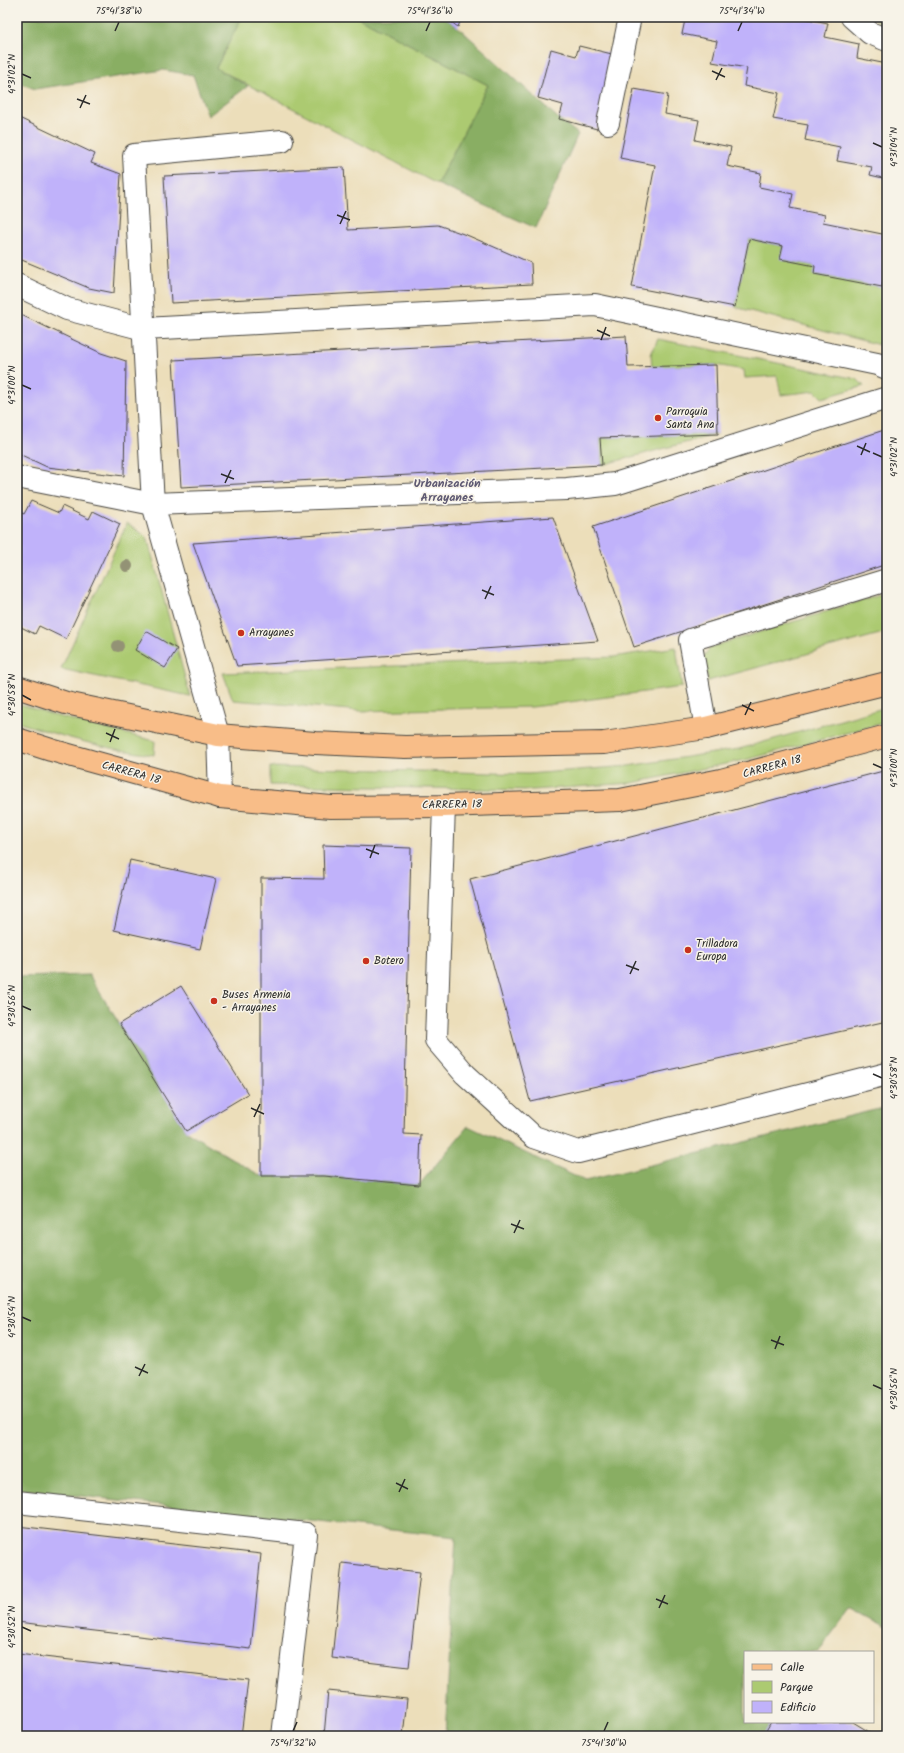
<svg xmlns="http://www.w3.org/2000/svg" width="904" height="1753" font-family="Kalam,sans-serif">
<rect width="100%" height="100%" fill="#f7f3e8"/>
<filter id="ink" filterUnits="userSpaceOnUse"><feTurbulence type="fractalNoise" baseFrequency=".025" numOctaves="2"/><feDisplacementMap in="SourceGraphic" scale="8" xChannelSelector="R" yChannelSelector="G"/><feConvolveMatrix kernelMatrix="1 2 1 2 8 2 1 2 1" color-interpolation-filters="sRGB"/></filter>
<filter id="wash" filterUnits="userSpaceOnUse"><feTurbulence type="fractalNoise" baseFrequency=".012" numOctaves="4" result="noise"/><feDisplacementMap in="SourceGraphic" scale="16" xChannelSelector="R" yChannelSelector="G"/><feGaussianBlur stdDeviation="0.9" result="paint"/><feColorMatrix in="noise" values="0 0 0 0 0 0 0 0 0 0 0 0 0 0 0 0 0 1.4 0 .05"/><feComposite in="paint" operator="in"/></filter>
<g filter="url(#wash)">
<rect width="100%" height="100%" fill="#ecdeba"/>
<g fill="#acca71" stroke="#6c7a4e">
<path d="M242,17H357L488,85L437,184L216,68Z"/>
<path d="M872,17H887V28Z"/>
<path d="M749,239L783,246L781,259L815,266L814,274L882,287L887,263V347L735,307Z"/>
<path d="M658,339L857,379L864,386L822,398L815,391L781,395L777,376L745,378L744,370L716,365L652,367L651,354Z"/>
<path d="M718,434L602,465L600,438Z"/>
<path d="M127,523L147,537L190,696L61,669Z"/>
<path d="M887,593V632L708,681L703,657L711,647Z"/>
<path d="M676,647L682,687L532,707L361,711L233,700L223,673L613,657Z"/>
<path d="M17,703L53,715L155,741L154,755C108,750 61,736 17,722Z"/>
<path d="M887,707V722L745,760L632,783L533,790L270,785V767L528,774L628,766L739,749Z"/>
</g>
<g fill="#89ae63" stroke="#5a6c47">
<path d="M17,17H242L216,68L248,86L208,116L193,75L163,70L35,89L17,82Z"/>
<path d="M357,17H444L458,27L559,119L578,134L536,228L437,184L488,85Z"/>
<path d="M89,975L186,1131L261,1176H324L419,1185L468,1126L585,1181L887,1107V1627L851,1608L818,1652H745V1722H771L763,1736H445L456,1537L17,1489V977Z"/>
</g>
<g id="blocks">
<g fill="#c0b2fa">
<path d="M444,17H462L458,27Z"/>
<path d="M676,17H798L828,23L825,37L859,44L857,58L887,64V179L870,175L872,167L837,161L840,147L805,140L808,125L773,119L779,93L744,86L747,68L712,62L717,41L682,34L685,20Z"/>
<path d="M579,46L616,55L597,129L559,119L563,105L538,98L551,49L576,56Z"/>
<path d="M634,89L668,95L665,114L699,120L695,140L731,147L727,166L761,173L759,187L793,194L790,208L825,215L823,222L887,235V263L882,287L814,274L815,266L780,259L783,246L749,239L735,307L632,287L655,165L620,158Z"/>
<path d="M17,117L95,154L91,163L121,174L114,293L89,288L17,258Z"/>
<path d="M344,167L348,230L438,225L469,236L531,263L532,284L171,303L164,176Z"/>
<path d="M17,313L101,353L126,361L124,476L47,467L17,453Z"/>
<path d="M626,336L628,367L716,365L718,434L600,438L602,465L181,487L173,360Z"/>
<path d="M887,429V564L634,647L593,527Z"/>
<path d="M31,501L59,513L62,506L89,519L93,511L120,524L66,639L39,626L35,634L17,625V511L24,514Z"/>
<path d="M553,517L598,641L237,666L193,543Z"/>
<path d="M146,631L177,649L165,668L135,650Z"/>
<path d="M887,770V1021L530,1101L470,879Z"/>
<path d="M323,845L411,848L404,1134L421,1135L419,1185L324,1176H261V878L324,879Z"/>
<path d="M130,860L216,879L200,949L114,930Z"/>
<path d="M181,986L248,1094L186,1131L119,1024Z"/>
<path d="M17,1526L261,1554L251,1649L17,1622Z"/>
<path d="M342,1563L420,1572L409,1667L332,1658Z"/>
<path d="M17,1654L248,1680L241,1736H17Z"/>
<path d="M328,1691L407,1699L403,1736H324Z"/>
<path d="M771,1722H853L876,1736H763Z"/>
</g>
</g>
</g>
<g filter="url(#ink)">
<use href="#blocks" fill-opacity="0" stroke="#484640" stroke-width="1"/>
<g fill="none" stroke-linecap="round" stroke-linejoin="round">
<g stroke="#484640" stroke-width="24">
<g id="minor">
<path d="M852,17L870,33L887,40"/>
<path d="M608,123L630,17"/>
<path d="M17,285L67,309L144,329L595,305L877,364L887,368"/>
<path d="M17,477L153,504L567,489L615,484L887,398"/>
<path d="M706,728L690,640L887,580"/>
<path d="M220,797L218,735L153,504L134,155L282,141"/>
<path d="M444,806L436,1040L465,1074L534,1137L578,1152L887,1074"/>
<path d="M17,1502L306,1534L283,1736"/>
</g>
</g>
<g stroke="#484640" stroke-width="24">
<g id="major">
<path d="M17,687L66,703L218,735L315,743L405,747L604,743L706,728L887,683"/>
<path d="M17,739L51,750L220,797L331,807L444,806L620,800L721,780L887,736"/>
</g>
</g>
<use href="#minor" stroke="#fff" stroke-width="22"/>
<use href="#major" stroke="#f8bd88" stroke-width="22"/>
</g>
<g fill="#939275">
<circle cx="127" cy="566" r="6"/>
<circle cx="118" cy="646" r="6"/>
</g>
</g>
<path fill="none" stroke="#2b2b2b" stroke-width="1.5" d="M115,31L119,22M426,31L430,22M738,31L742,22M712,71L725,77M22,74L31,78M716,80L722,68M77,99L90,104M80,108L86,95M873,143L882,147M337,215L350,220M340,224L346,211M597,330L610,336M601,340L606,327M22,385L31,389M857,446L870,452M873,453L882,457M861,455L866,443M221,474L234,479M225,483L231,470M482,590L494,595M485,599L491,586M22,695L31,700M742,705L754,711M745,715L751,702M106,733L119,739M110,742L115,729M873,764L882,768M366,849L379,854M370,858L375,845M626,965L639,970M630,974L636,961M22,1006L31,1010M873,1074L882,1078M251,1108L264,1114M254,1117L260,1104M511,1224L524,1229M514,1233L520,1220M22,1317L31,1321M771,1340L784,1345M775,1349L780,1336M135,1367L148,1373M139,1376L145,1364M873,1385L882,1389M396,1483L408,1489M399,1492L405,1479M656,1599L668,1604M659,1608L665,1595M22,1627L31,1631M293,1731L297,1722M604,1731L608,1722"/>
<g fill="#c8321e" stroke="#f7f3e8" stroke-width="1.5">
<circle cx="658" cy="418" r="4"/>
<circle cx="241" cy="633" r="4"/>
<circle cx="688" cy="950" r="4"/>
<circle cx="366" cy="961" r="4"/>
<circle cx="214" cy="1001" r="4"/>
</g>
<g text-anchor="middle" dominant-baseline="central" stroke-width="3" stroke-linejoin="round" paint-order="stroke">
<g font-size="11" fill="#2b2b2b" stroke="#f7f3e8" text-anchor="start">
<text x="666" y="412">Parroquia<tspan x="666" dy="13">Santa Ana</tspan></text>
<text x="249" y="633">Arrayanes</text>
<text x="696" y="944">Trilladora<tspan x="696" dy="13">Europa</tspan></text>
<text x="374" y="961">Botero</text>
<text x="222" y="995">Buses Armenia<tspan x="222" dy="13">- Arrayanes</tspan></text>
</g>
<g font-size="11" fill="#2b2b2b" stroke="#f7f3e8">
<text transform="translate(772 767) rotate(-15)">CARRERA 18</text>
<text transform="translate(131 773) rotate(15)">CARRERA 18</text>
<text transform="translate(452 805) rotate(-1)">CARRERA 18</text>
</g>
<g font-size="12" font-weight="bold" fill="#5f5a73" stroke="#f7f3e8">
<text x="447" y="483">Urbanización<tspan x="447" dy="14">Arrayanes</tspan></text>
</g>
</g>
<rect width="904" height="1753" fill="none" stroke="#f7f3e8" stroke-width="44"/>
<rect x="744" y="1651" width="130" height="72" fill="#f7f3e8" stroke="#a5a39c"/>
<rect x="752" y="1664" width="20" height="6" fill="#f8bd88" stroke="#a5a39c"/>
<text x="780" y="1671" font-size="12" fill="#2b2b2b">Calle</text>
<rect x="752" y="1681" width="20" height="12" fill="#acca71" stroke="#a5a39c"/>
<text x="780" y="1691" font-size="12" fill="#2b2b2b">Parque</text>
<rect x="752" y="1701" width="20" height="12" fill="#c0b2fa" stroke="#a5a39c"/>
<text x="780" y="1711" font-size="12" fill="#2b2b2b">Edificio</text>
<rect x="22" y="22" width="860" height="1709" fill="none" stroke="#2b2b2b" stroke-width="1.5"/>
<g font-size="10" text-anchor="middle" fill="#2b2b2b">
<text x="119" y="14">75°41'38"W</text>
<text x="430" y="14">75°41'36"W</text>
<text x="742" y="14">75°41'34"W</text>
<text transform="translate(11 74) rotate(-90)" y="4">4°31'02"N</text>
<text transform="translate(893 147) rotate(-90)" y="4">4°31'04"N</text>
<text transform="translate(11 385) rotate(-90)" y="4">4°31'00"N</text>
<text transform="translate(893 457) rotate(-90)" y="4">4°31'02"N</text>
<text transform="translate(11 695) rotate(-90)" y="4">4°30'58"N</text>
<text transform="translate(893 768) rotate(-90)" y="4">4°31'00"N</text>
<text transform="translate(11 1006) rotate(-90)" y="4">4°30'56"N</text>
<text transform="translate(893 1078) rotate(-90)" y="4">4°30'58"N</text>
<text transform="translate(11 1317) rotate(-90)" y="4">4°30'54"N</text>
<text transform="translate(893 1389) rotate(-90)" y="4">4°30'56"N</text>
<text transform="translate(11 1627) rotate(-90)" y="4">4°30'52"N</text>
<text x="293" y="1746">75°41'32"W</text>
<text x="604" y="1746">75°41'30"W</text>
</g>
</svg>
